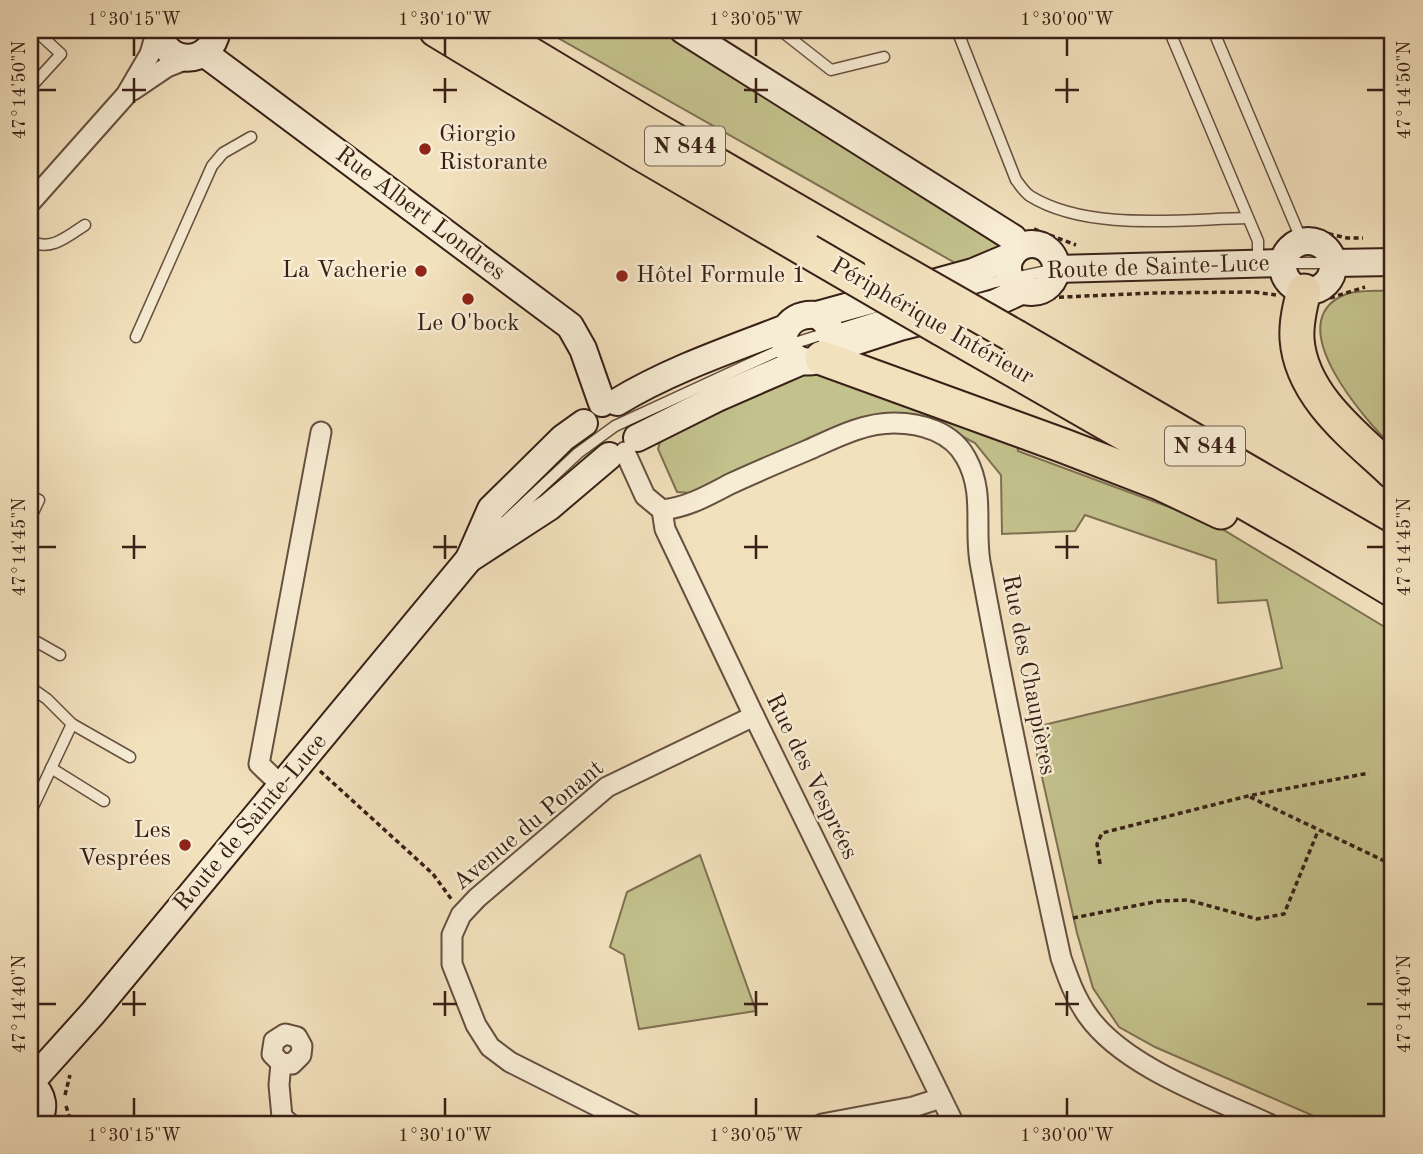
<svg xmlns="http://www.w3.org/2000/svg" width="1423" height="1154" font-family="'Old Standard TT',serif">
<rect width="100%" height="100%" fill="#f2e1bd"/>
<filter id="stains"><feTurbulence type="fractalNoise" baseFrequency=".00286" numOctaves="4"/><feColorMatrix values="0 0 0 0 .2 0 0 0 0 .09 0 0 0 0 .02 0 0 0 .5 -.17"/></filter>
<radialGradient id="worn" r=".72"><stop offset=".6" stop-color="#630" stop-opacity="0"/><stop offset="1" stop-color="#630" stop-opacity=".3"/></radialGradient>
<g fill="#c3c18c" stroke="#7e7052" stroke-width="2">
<path d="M544,30H663L1003,244L980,277Z"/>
<path d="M1393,290V447C1365,420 1279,323 1344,295C1357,289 1379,292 1393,290Z"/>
<path d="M809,373L866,385L1017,441L1018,451L1212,523L1393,632V1124H1332L1155,1047L1119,1027L1093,988L1077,933L1031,728L1282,668L1267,600L1218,603L1216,560L1085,515L1075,531L1002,534L1001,475L975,443L937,423L891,417L691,493L677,492L658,449L661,438Z"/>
<path d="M700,855L756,1011L639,1029L624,955L610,947L627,892Z"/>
</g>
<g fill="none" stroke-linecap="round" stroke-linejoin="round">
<g stroke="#665040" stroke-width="13">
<g id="lane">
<path d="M780,30L831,70L884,57"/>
<path d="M957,30L1016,180C1020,185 1024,192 1030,196C1088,232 1182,219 1248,218"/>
<path d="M1169,30L1258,241V263"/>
<path d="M1213,30L1302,241"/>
<path d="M30,88L61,54L35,30"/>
<path d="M30,241C51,252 68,236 85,225"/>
<path d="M1283,263H1331"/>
<path d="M955,294L995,282L1056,269"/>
<path d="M136,337L212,166L223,153L251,137"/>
<path d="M30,496L39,500L30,519"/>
<path d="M500,526L578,453L615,426L795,343L897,311"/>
<path d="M30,638L60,655"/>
<path d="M30,687L47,699L72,724"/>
<path d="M51,768L104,801"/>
<path d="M30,813L72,724L130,757"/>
</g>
</g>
<g stroke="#665040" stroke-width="23">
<g id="street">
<path d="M133,90L167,67L190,58"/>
<path d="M30,203L126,95L150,54L157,30"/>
<path d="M625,452L645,496L662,510L665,529L754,716L954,1124"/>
<path d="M662,510C688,507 707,496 730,484C756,472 782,461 808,450C835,438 863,423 894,423C922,423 952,432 966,458C985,492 974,526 980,562C1004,694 1032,826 1061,958C1068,978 1075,998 1088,1016C1124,1067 1213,1098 1269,1124"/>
<path d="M282,786L259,764L321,432"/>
<path d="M281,1063L292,1064L301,1055L302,1046L297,1037L285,1034L274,1041L272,1054L281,1063L279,1085L282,1117L290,1124"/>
<path d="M633,1124L510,1062L490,1047L476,1025L452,964V935L461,915L477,898L607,787L754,716"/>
<path d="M822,1124L913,1107L941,1098"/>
</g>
</g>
<g stroke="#382017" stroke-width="30">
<g id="secondary">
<path d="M158,30C165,67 211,67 217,30"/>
<path d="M683,30L1013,238L1020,247"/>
<path d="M204,53L570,326L583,349L602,403"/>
<circle cx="1308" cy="266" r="25"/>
<circle cx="1032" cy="268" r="24"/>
<path d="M1333,263L1393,262"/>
<path d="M1056,269L1283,263"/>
<path d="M829,350L900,327L995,303L1023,290"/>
<path d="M802,361C771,347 783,311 817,315L973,272L1011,256"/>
<path d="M617,402C670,370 729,350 786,328"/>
<path d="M637,438L717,398L802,361C834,366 843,331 817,315"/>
<path d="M469,559L549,507L609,456"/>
<path d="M36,1124C46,1109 44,1095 30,1083L93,1013L469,559L491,509L563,438L584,423"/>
</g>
</g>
<g stroke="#382017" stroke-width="37">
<g id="highway">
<path d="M436,30L640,153L808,251"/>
<path d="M490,30L648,125L881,260"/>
<path d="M1304,291C1300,306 1296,322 1297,339C1301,396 1355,436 1393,472"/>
<path d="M942,329L1298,533L1393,590"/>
<path d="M1016,337L1393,556"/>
<path d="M822,358L1064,446L1160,483L1221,512"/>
</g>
</g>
<g stroke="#382017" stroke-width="3.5" stroke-dasharray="5 3.5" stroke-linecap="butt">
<path d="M1034,229L1076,245"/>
<path d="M1312,230L1347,238H1363"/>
<path d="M1042,298L1153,293L1254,292L1276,295"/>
<path d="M1330,298L1365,287"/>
<path d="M320,771L433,874L452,900"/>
<path d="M1250,797L1393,865"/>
<path d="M1100,864L1097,844L1102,833L1248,796L1369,773"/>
<path d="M1073,918L1159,901L1188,900L1257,919L1284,914L1318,831"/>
<path d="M65,1095L70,1075"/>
<path d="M66,1106L71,1122L68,1124"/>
</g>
<use href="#lane" stroke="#f7ecd4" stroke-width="10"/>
<use href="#street" stroke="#f7ecd4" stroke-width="19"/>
<use href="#secondary" stroke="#f7ecd4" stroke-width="26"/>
<use href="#highway" stroke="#f2e1bd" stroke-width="33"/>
<g stroke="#382017" stroke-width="37" stroke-linecap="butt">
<g id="highway-bridge">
<path d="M808,251L942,329"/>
<path d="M881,260L1016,337"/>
</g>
</g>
<use href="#highway-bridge" stroke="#f2e1bd" stroke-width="33"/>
</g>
<path fill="none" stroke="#382017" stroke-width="2.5" d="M134,38V56M445,38V56M756,38V56M1067,38V56M134,78V103M445,78V103M756,78V103M1067,78V103M38,90H56M122,90H146M433,90H457M744,90H768M1055,90H1079M1367,90H1384M134,535V559M445,535V559M756,535V559M1067,535V559M38,547H56M122,547H146M433,547H457M744,547H768M1055,547H1079M1367,547H1384M134,991V1016M445,991V1016M756,991V1016M1067,991V1016M38,1004H56M122,1004H146M433,1004H457M744,1004H768M1055,1004H1079M1367,1004H1384M134,1098V1116M445,1098V1116M756,1098V1116M1067,1098V1116"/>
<g fill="#8f2418" stroke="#f7ecd4" stroke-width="2.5">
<circle cx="425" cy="149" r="7"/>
<circle cx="421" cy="271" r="7"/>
<circle cx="622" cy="276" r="7"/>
<circle cx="468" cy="299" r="7"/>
<circle cx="185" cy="845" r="7"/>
</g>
<g text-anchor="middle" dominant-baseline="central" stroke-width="5" stroke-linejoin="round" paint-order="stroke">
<g fill="#f7ecd4" stroke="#715d50" stroke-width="2">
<rect x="645" y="126.5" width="80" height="39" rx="5"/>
<rect x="1165" y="426.5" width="80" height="39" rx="5"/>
</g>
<g font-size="23" font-weight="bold" fill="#382017">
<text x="685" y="146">N 844</text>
<text x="1205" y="446">N 844</text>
</g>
<g font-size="24" fill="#382017" stroke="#f7ecd4" text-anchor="start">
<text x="439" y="135">Giorgio<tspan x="439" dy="28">Ristorante</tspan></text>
<text x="407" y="271" text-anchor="end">La Vacherie</text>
<text x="636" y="276">Hôtel Formule 1</text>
<text x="468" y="324" text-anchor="middle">Le O'bock</text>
<text x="171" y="831" text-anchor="end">Les<tspan x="171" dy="28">Vesprées</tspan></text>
</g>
<g font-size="24" fill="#382017" stroke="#f7ecd4">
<text transform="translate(420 214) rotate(37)">Rue Albert Londres</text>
<text transform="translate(1158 268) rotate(-2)">Route de Sainte-Luce</text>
<text transform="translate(932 322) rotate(30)">Périphérique Intérieur</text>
<text transform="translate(1028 675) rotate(79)">Rue des Chaupières</text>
<text transform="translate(811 777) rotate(64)">Rue des Vesprées</text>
<text transform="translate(251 823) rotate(-50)">Route de Sainte-Luce</text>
<text transform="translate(529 826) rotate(-40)">Avenue du Ponant</text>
</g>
</g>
<rect width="1423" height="1154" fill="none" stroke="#f2e1bd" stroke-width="77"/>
<rect x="38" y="38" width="1346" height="1078" fill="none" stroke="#382017" stroke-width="2.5"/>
<g font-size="18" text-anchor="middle" fill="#382017">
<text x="134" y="25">1°30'15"W</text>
<text x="445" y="25">1°30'10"W</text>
<text x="756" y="25">1°30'05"W</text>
<text x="1067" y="25">1°30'00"W</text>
<text transform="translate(19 90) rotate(-90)" y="6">47°14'50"N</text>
<text transform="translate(1404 90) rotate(-90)" y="6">47°14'50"N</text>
<text transform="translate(19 547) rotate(-90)" y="6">47°14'45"N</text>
<text transform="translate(1404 547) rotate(-90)" y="6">47°14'45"N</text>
<text transform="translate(19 1004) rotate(-90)" y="6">47°14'40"N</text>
<text transform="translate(1404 1004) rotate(-90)" y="6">47°14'40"N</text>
<text x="134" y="1141">1°30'15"W</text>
<text x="445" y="1141">1°30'10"W</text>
<text x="756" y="1141">1°30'05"W</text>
<text x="1067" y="1141">1°30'00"W</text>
</g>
<rect width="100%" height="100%" filter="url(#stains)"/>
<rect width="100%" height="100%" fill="url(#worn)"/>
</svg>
